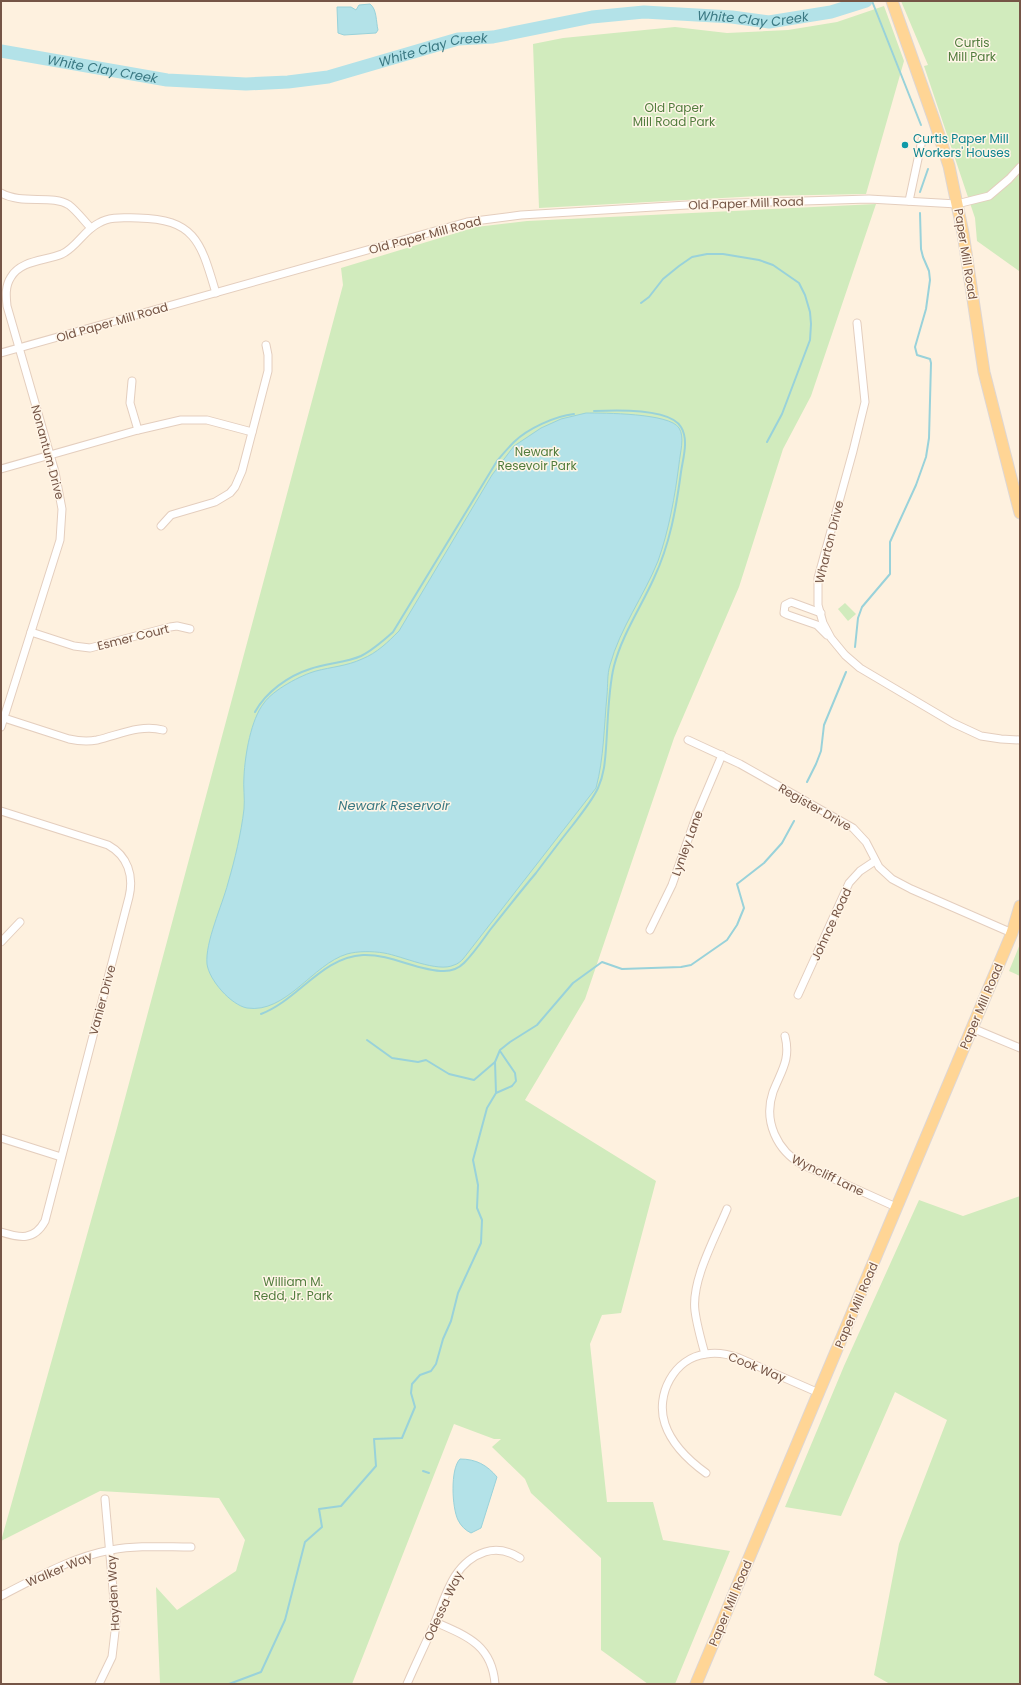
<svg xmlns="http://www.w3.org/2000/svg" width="1021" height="1685" font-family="Poppins,sans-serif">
<rect width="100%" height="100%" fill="#fef1df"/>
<g fill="#d1ebbd">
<path d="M901,1H1020L1019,271L977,241L975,218L924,66L928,65Z"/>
<path d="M884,6L904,61L866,194L759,196L539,208L533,44L563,38L675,27L727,33L788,30L837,22Z"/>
<path d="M876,204L811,396L783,449L739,587L674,738L585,999L525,1100L656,1181L621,1313L602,1315L590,1344L607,1502H653L663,1540L730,1551L675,1684H648L601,1650V1558L531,1493L525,1479L492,1447L501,1439H494L454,1424L352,1684H160L156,1587L177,1610L236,1571L245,1540L219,1498L100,1491L1,1541L117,1128L343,285L341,268L476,227L527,221Z"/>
<path d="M845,603L856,614L848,621L838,609Z"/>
<path d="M1020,944V976L1009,971Z"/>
<path d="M1020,1196V1684H890L874,1675L899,1544L947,1420L895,1392L841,1516L785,1507L844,1366L919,1200L963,1216Z"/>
</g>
<g fill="#b3e2e8" stroke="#99d2da">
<path d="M370,4C377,9 376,22 378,30L376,33L344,35L338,33L337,7H351L356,10L359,5Z"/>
<path d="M586,413C603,413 670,413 679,428C685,437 680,453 679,464C675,496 669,530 658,561C644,596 620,628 610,665C607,675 608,685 607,695C604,726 604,758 596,788L463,959C461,961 458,964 454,965C438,973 402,956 384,953C372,951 358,951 347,954C313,964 286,1014 247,1008C231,1005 209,980 207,964C205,942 222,906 228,883C235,859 241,834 244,809C245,798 243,787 244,776C245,755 251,719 264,703C273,690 301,675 316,671C331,667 347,666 362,659C377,653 388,642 399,631L492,475L514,446L541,428L561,419Z"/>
<path d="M460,1459C476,1459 487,1465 497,1477L481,1528L471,1533C465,1530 461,1526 458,1520C452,1508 450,1469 460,1459Z"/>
</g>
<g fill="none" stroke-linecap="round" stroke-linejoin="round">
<g stroke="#99d2da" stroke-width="2">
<path d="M872,1L921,125"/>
<path d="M920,192L928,169"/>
<path d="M641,303L649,297L663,279L679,266L692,257L707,254H723L759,260L773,265L799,283L805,295L810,312L811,324L810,340L782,414L767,442"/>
<path d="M855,647L858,618L862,607L890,574V542L916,485L926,457L929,438L931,363L930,359L917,355L915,347L926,309L930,280L929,271L923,257L921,249L920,213"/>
<path d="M255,712C266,692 288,676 310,669C326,663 345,663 361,656C373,650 383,641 393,632L497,461C502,455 508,448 514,442C527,429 555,416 574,414"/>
<path d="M807,782L816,764L821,751L824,725L846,672"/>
<path d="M261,1014C298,1000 322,957 363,955C392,954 417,971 444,971C452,971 459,968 464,963C474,953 482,941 490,930C505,911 520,892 536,873C548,857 560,841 572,826C581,814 592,801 598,788C604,775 605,762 606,748C608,722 608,690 614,666C622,635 641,607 654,578C670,544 676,509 681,472C683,458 689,440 681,427C670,408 614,410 594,411"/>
<path d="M367,1040L392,1058L418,1062L426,1060L449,1074L474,1080L495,1062"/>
<path d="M496,1093L512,1086L516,1081L515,1073L500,1051"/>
<path d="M423,1471L429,1473"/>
<path d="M229,1684L261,1672L285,1620L305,1542L322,1527L319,1509L341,1506L376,1466L374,1439L402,1438L415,1407L411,1393L412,1384L420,1375L431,1371L436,1364L443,1339L451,1321L458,1293L481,1243L482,1220L477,1208L478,1185L473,1160L487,1108L496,1093L495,1062L500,1050L510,1042L537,1025L573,983L602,962L622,969L681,967L691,965L727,940L737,925L744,908L737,884L764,863L782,843L794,821"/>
</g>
<path stroke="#b3e2e8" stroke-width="13" id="s1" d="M1,51L167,80L246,84L288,82L328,77L458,39L493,37L592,17L644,12L732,17L769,22L831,12L866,1"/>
<g stroke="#e4cebe" stroke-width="9">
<g id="minor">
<path d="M1,193C22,205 52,194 69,205C77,211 84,221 91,228"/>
<path d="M909,201L922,140"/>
<path d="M857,323L865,402L853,451L818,578V605L823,623L831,638L845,655L860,668L953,723L981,736L1001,739L1020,740"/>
<path d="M1,353L467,222L521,215L704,204L869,199L957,204L989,196L1009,179L1020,167"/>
<path d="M132,381L130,403L138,430"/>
<path d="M1,469L138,430L181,420H207L252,432"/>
<path d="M161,526L171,515L215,502L230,493L235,487L242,471L268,371V355L266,345"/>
<path d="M821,613L791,602L785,605L784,613L788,615L817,625L827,635"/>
<path d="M31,632L74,646L90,648L170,627L177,626L190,629"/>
<path d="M1,717L69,739C78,741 87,742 97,740C119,735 140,724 163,730"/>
<path d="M1,727L60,540L62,509L55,472L7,306C6,296 5,286 11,277C21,260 45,261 62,254C77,247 84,230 99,223C110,216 125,218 138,218C196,219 201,243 216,293"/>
<path d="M688,740L740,764L853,828L866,842L879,867L892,879L911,889L1012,933"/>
<path d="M1,811L108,845C128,856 134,876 129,897L45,1221C34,1241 20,1238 1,1232"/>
<path d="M650,930L672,885L697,814L722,755"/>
<path d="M1,942L20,922"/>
<path d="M798,995L849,883L860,871L875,861"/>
<path d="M972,1028L1020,1048"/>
<path d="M785,1036C791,1060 781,1071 773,1092C763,1121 777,1151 803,1165L896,1207"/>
<path d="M1,1138L61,1157"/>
<path d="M705,1354C701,1340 697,1326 695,1311C691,1281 715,1238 727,1209"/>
<path d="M706,1473C688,1460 672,1445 665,1424C655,1395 674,1358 706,1354C717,1352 728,1354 739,1358L819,1393"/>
<path d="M1,1596C36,1578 72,1557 111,1550C138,1545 164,1547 191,1547"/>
<path d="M435,1622C467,1636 492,1645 495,1684"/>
<path d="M99,1684L112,1657L116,1623L105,1499"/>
<path d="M407,1684C416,1663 426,1643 435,1622C446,1594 454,1562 485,1552C498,1548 509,1551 520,1558"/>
</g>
</g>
<g stroke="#ded6d3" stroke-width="13">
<g id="primary">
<path d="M892,1L934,120L949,166L963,233L984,372L1020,513"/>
<path d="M696,1684L1012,933L1020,906"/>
</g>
</g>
<use href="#minor" stroke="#fff" stroke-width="7"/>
<use href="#primary" stroke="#ffd595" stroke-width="11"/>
</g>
<circle fill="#0f9aa8" stroke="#fff5e7" stroke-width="1.5" cx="905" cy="145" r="4"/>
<g text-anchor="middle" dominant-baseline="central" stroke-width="3" stroke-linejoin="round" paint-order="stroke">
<g font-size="12" fill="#517c3d" stroke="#fff5e7">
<text x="972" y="42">Curtis<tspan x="972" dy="14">Mill Park</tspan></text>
<text x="674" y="107">Old Paper<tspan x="674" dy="14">Mill Road Park</tspan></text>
<text x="537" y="451">Newark<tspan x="537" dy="14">Resevoir Park</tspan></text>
<text x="293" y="1281">William M.<tspan x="293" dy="14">Redd, Jr. Park</tspan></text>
</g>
<g font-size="12" fill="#0d838f" stroke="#fff5e7" text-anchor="start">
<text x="913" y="138">Curtis Paper Mill<tspan x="913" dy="14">Workers' Houses</tspan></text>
</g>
<g font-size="12" fill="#755546" stroke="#fff5e7">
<text transform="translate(746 203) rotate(-2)">Old Paper Mill Road</text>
<text transform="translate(425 235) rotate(-15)">Old Paper Mill Road</text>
<text transform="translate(966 254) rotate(81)">Paper Mill Road</text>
<text transform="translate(112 322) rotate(-16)">Old Paper Mill Road</text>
<text transform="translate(48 452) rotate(75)">Nonantum Drive</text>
<text transform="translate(829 542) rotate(-76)">Wharton Drive</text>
<text transform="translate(133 637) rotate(-14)">Esmer Court</text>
<text transform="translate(815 807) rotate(30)">Register Drive</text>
<text transform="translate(687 843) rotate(-70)">Lynley Lane</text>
<text transform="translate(831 924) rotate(-65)">Johnce Road</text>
<text transform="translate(102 1000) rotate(-75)">Vanier Drive</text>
<text transform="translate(981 1006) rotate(-67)">Paper Mill Road</text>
<text transform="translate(828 1175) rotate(26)">Wyncliff Lane</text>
<text transform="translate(856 1305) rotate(-67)">Paper Mill Road</text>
<text transform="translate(757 1367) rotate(22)">Cook Way</text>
<text transform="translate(59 1569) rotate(-23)">Walker Way</text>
<text transform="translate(113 1593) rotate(-93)">Hayden Way</text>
<text transform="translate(730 1603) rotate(-67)">Paper Mill Road</text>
<text transform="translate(443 1606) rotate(-65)">Odessa Way</text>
</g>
<g font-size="13" font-style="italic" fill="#3b7983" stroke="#fff5e7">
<text stroke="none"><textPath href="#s1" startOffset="763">White Clay Creek</textPath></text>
<text stroke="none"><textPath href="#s1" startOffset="439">White Clay Creek</textPath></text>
<text stroke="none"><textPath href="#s1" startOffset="103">White Clay Creek</textPath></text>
<text x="394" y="805">Newark Reservoir</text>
</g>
</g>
<rect width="1021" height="1685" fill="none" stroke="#755546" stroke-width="4"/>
</svg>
